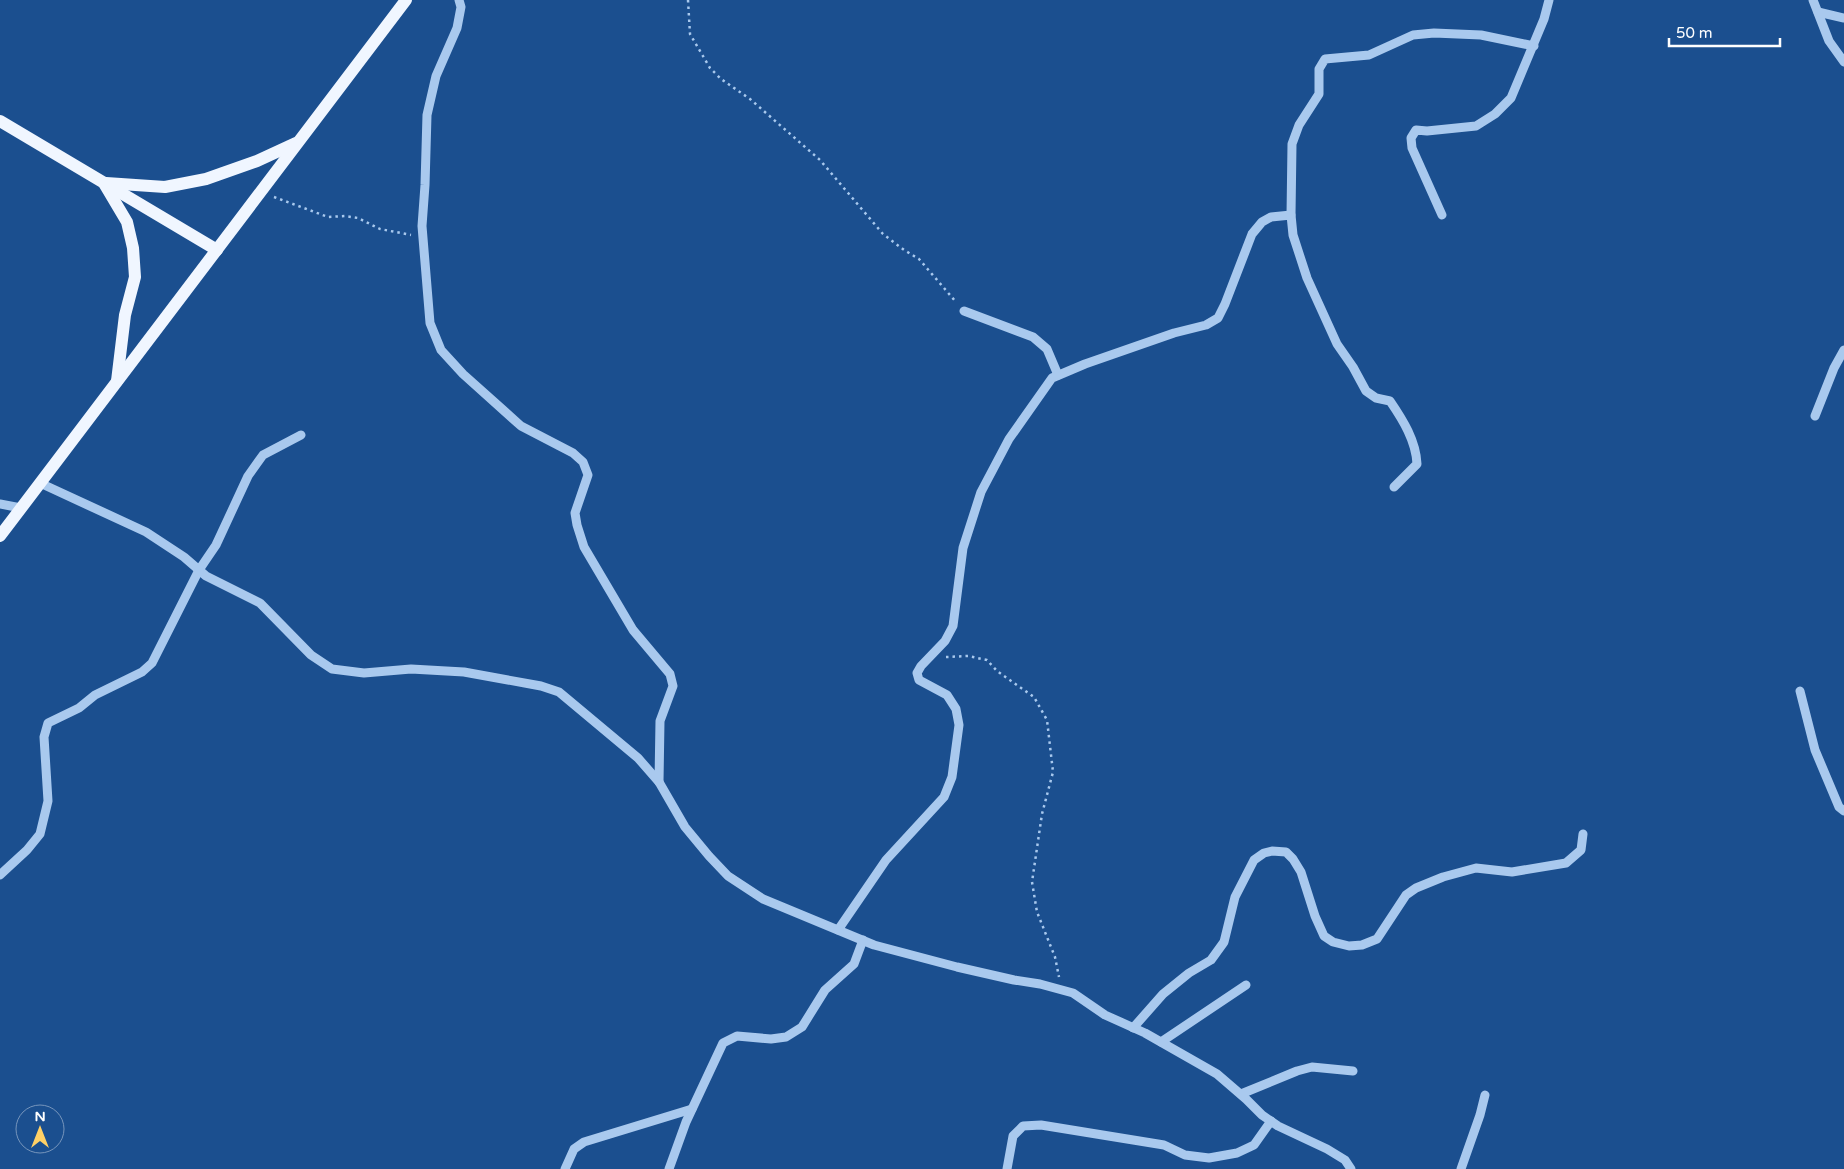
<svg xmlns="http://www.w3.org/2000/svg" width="1844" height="1169" font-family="'Varela Round',sans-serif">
<rect width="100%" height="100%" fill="#1b4f8f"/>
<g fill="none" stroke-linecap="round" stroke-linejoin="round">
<g stroke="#a9c9ee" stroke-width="2.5" stroke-dasharray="2.5 4" stroke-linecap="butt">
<path d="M688,0L690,34L710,68L721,79L750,99L820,160L883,234L904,250L919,259L956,302"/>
<path d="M274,197L328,217L345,216L358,218L380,229L411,235"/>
<path d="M946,657L968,656L987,660L997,671L1034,697L1047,720L1053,772L1042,814L1032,882L1037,912L1055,957L1059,977"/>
</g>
<g stroke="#a9c9ee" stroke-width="9">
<path d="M459,0L461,7L457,28L436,76L427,115L425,185L422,226L430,323L441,350L463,374L521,426L573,453L583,462L588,475L575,513L577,525L584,547L633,630L670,674L673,686L660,721L659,782"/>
<path d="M1813,0L1829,41L1844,62"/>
<path d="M1818,12L1844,18"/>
<path d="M1442,215L1412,148L1411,138L1416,130L1427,131L1476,126L1495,114L1511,98L1544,19L1549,0"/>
<path d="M964,311L1033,337L1047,349L1058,375"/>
<path d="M1815,416L1834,368L1844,350"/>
<path d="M40,483L146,532L184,557L206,576L260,603L311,655L332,669L364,673L411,669L464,672L541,686L559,692L638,758L659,782L685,827L709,856L728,876L763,899L874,945L957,967L1014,980L1040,984L1073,993L1105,1015L1145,1033L1217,1074L1246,1099L1262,1115L1278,1126L1327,1149L1345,1160L1351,1169"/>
<path d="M1394,487L1417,464C1416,441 1403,420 1390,401L1376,398L1366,391L1353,367L1337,344L1307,278L1293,235L1291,215L1292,144L1299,125L1319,94V69L1325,59L1369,55L1413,35L1434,33L1481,35L1534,46"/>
<path d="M0,504L21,508"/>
<path d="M1800,691L1815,750L1839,807L1844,811"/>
<path d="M0,875L27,850L40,834L48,801L44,737L48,723L79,708L95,695L142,672L152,663L199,570L216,545L248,476L263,455L301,435"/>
<path d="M838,930L886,860L944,797L952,777L959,725L956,709L947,695L919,680L917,673L921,666L945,641L953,626L963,548L981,492L1009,439L1052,378L1085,364L1174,333L1206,325L1218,318L1225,304L1252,234L1262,222L1271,217L1291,215"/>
<path d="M1133,1028L1163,994L1189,973L1211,960L1224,942L1235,897L1254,860L1264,853L1272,851L1286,852L1293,859L1301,872L1315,916L1324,936L1333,942L1349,946L1362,945L1377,939L1406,895L1416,888L1443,877L1476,868L1512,872L1566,863L1581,850L1583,834"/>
<path d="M1161,1042L1246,985"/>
<path d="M1241,1094L1297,1071L1312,1067L1353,1071"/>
<path d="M565,1169L574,1149L584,1142L692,1109"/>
<path d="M669,1169L686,1122L723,1043L737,1036L771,1039L786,1037L802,1027L825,990L854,964L863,940"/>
<path d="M1007,1169L1013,1136L1023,1126L1041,1125L1164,1145L1185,1155L1209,1158L1237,1153L1254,1145L1271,1121"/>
<path d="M1461,1169L1480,1115L1485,1095"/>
</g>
<g stroke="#f0f6ff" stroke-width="12">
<path d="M0,121L217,250"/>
<path d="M106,183L165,187L206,179L257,161L296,143"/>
<path d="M105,185L127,222L133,248L135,277L125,315L117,381"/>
<path d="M0,536L406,0"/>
</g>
</g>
<g transform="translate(40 1129)"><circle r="24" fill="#1b4f8f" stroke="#7695bc"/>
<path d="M0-4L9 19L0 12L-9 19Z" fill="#ffd166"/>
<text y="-8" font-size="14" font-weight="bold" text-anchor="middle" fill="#ffffff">N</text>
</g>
<path d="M1669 38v8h111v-8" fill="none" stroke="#ffffff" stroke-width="2.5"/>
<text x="1676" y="38" font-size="15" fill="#ffffff" stroke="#1b4f8f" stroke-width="4" paint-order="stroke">50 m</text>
</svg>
